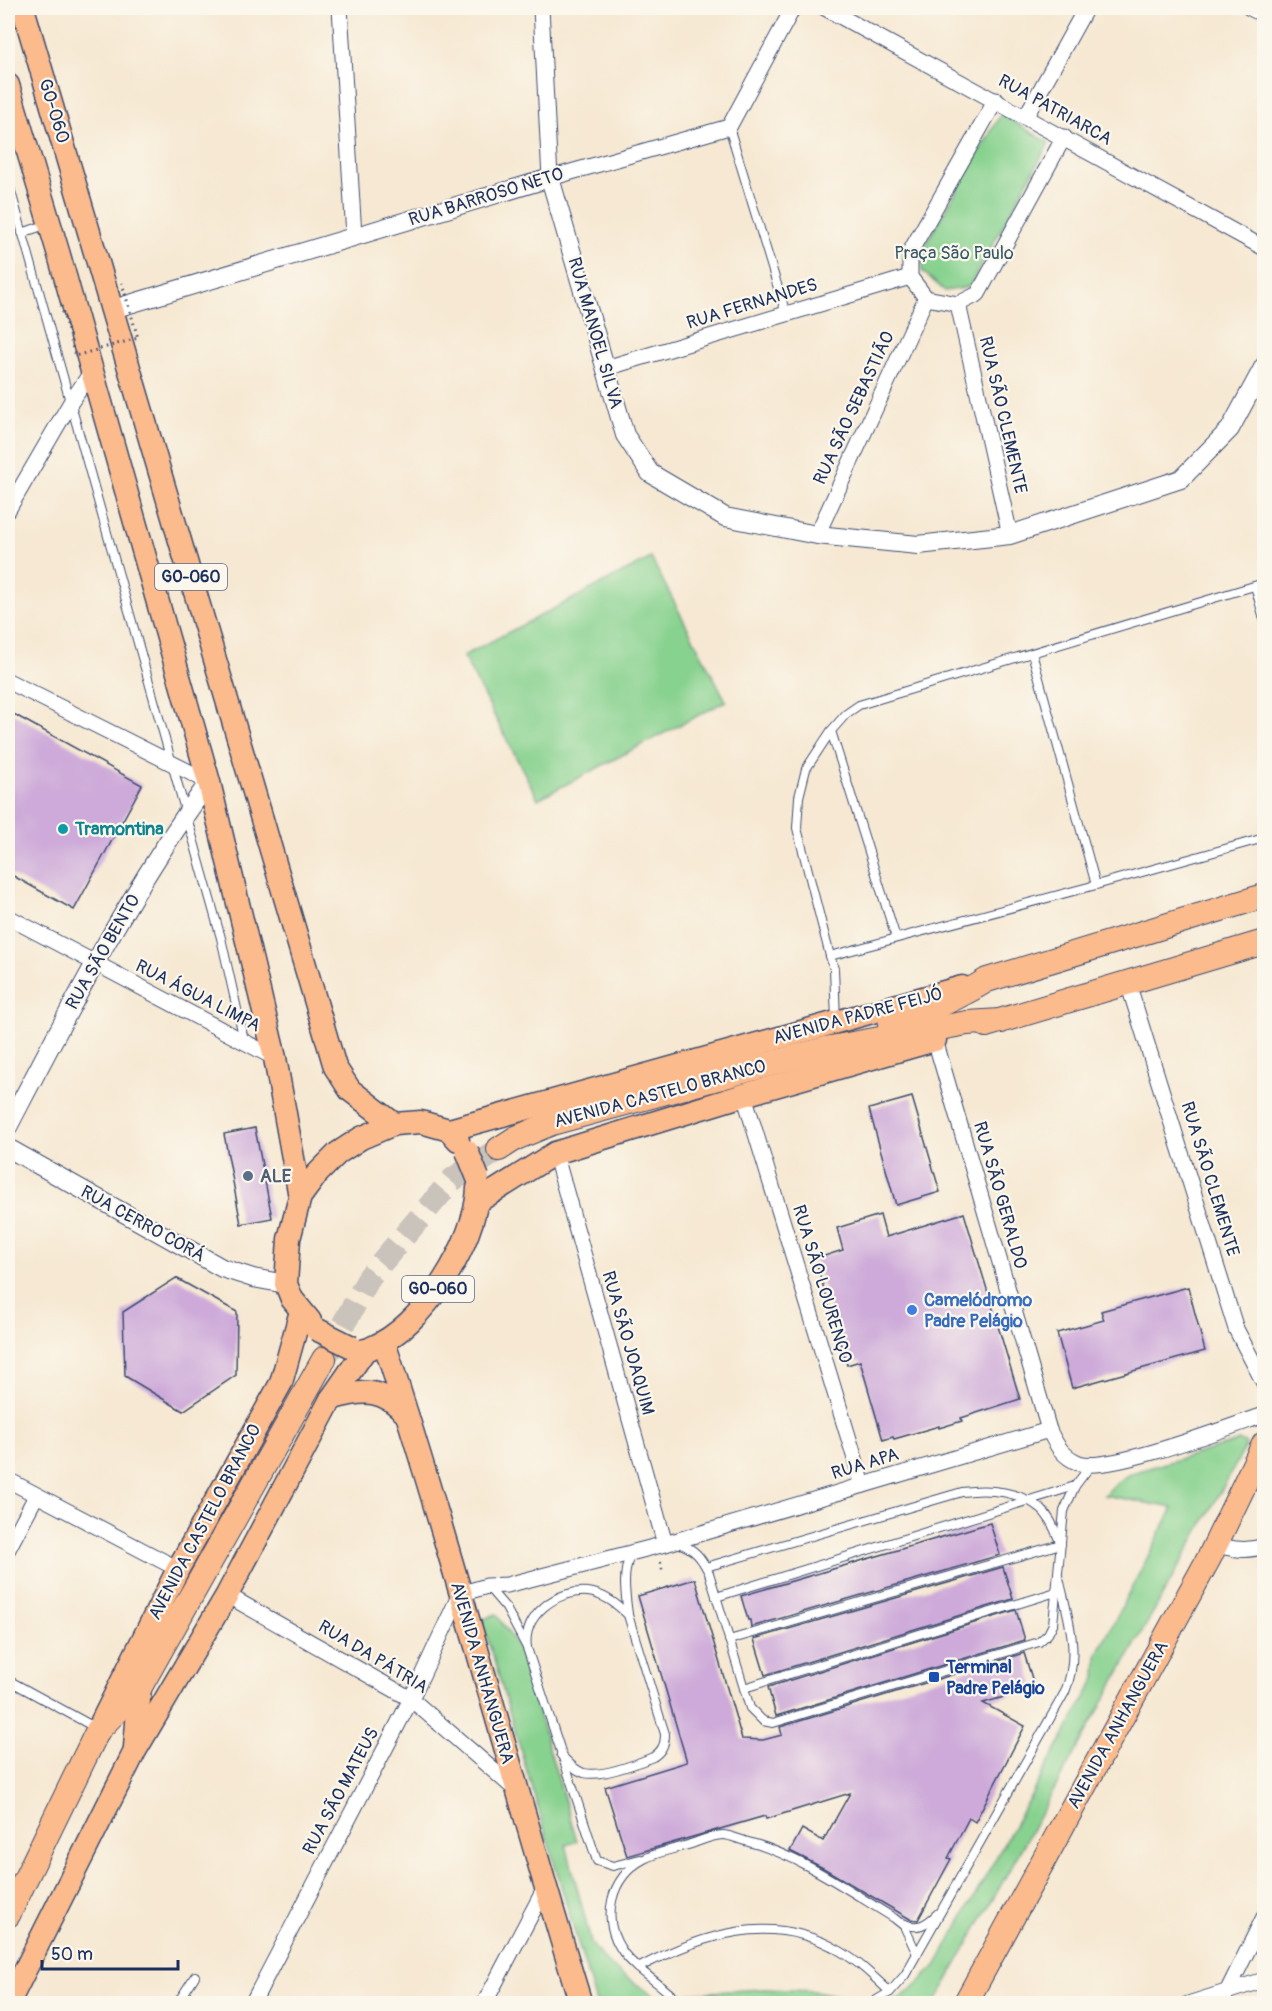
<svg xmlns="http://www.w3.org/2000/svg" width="1272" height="2011" font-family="Pangolin,sans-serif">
<rect width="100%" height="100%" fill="#fbf7ec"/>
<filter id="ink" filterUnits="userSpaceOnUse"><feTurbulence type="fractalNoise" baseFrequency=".0167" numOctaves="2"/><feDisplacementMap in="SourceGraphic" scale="12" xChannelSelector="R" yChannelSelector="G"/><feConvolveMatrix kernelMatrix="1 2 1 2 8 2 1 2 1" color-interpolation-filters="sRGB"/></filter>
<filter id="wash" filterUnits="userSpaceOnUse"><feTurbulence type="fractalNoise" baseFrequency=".008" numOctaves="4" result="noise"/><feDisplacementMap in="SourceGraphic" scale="24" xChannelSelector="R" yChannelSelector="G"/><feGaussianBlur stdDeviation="1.35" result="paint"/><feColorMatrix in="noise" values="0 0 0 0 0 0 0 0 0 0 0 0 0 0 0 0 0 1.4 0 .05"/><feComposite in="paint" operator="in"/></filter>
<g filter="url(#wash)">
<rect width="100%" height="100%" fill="#f6e8d2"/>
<g fill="#88d28f" stroke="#528076" stroke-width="1.5">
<path d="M1001,114L1049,143L969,287L945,291L922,271V251Z"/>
<path d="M651,558L726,701L538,799L463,656Z"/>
<path d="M1239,1441L1245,1443L1246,1446L935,2003H893L911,1990L936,1966L1096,1678L1097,1655L1173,1508L1104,1495L1121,1479L1132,1473Z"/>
<path d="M496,1614L516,1644L522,1659L577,1841L566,1845L591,1942C607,1972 639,1982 663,2003H596L482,1620Z"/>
<path d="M763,1989L815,1991L858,1999L851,2004H690L681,1994Z"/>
</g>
<g id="blocks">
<g fill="#cdaad9">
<path d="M8,711L142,785L74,910L8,873Z"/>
<path d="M912,1097L940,1192L896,1205L869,1109Z"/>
<path d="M255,1128L272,1218L241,1224L224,1134Z"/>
<path d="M964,1213L1020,1399L961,1418L962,1421L939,1428V1426L894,1439L893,1437L883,1440L860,1361L847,1365L815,1259L843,1250L837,1228L880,1215L886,1237Z"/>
<path d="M176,1278L237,1312L236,1375L183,1411L125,1376L123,1312Z"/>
<path d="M1188,1287L1205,1351L1072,1388L1057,1333L1104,1320L1101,1311Z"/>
<path d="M990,1523L1000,1555L751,1627L750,1620H748L741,1596Z"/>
<path d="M1003,1567L1013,1599L765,1675L754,1639Z"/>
<path d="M695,1579L742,1739L763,1740L782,1735L780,1727L1024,1653L1035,1688L983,1703L1025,1726L975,1822L969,1818L948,1858L951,1859L918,1920L910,1919L825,1869L790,1851L802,1829L823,1841L850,1793L766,1819L765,1816L627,1856L605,1787L687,1762L638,1596Z"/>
<path d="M1016,1610L1025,1640L776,1716L768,1687Z"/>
</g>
</g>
</g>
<g filter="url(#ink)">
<use href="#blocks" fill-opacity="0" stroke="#3c4b6f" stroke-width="1.5"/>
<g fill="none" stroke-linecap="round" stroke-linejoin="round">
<path stroke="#cac3bb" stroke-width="24" stroke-dasharray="24 12" stroke-linecap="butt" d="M326,1356L370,1276L452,1180L499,1149"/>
<g stroke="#3c4b6f" stroke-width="10">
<g id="service">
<path d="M729,127L786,314"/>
<path d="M8,181L221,938L244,1040"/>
<path d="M22,233L48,224"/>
<path d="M1255,586L1264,619"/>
<path d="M1032,653L1096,885"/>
<path d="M831,731L806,769L799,797L797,828L830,956L1096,885L1264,838"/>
<path d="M896,938L831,731L846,714L859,705L1264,583"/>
<path d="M830,956L834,969L836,1020"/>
<path d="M678,1543C695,1549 701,1557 709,1573L750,1708L763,1721L773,1723L1039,1642L1048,1634L1053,1624L1064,1511L1075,1486L1091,1465"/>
<path d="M706,1567L962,1492C989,1488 1021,1491 1042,1510C1051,1518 1055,1531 1060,1542"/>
<path d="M488,1587L506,1608L527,1648L597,1861L613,1866L640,1859"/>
<path d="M716,1597L1075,1486"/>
<path d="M628,1614C625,1592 622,1573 631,1553"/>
<path d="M729,1640L1061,1544"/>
<path d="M527,1648C522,1615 558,1589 588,1592C604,1594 617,1604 628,1615L665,1734C665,1745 662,1751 653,1757C636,1764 601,1777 584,1773C574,1770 568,1762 561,1755"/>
<path d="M8,1680L96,1728"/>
<path d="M744,1688L1056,1592"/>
<path d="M903,1923C917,1930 926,1925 937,1914"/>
<path d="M638,1968C703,1934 772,1911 840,1951C859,1962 874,1977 890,1992"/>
<path d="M177,2004L195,1976"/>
<path d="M680,2004C664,1984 638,1973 623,1952C600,1920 610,1877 644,1859C657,1852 674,1849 688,1845C698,1842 712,1835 723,1835C729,1835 738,1839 745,1841C799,1855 846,1889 894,1918L904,1926L917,1954"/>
<path d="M870,2004L890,1992L905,1975L1065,1692C1081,1653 1068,1618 1059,1578"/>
</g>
</g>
<g stroke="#3c4b6f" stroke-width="17">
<g id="minor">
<path d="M340,8L354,236"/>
<path d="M541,8L550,178L729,127L793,8"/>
<path d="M825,8L1264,248"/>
<path d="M1250,8L1264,15"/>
<path d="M996,100L910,252V277L926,298L958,304L978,294L1064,137"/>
<path d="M1026,116L1086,8"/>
<path d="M958,304L1010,535"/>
<path d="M606,368L910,277"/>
<path d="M8,510L71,402L92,371"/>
<path d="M817,535L926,298"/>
<path d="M8,681L209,782"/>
<path d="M8,917L275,1058"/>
<path d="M1128,983L1236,1329L1264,1383"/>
<path d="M935,1040L1049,1430C1056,1445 1063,1457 1079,1463C1108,1473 1229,1427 1264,1415"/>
<path d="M744,1095L863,1485"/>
<path d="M555,1153L665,1544"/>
<path d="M8,1480L178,1569"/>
<path d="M1215,1545C1233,1549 1247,1552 1264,1546"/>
<path d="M8,1549L36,1496"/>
<path d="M227,1595L411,1699L516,1790"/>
<path d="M252,2004L411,1699L460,1594L487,1586L507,1585L665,1544L1049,1430"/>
<path d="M484,2004L545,1888"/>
<path d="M1188,2004L1264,1980"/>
<path d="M1221,2004L1264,1917"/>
</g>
</g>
<g stroke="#3c4b6f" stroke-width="20">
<g id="tertiary">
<path d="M113,309L550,178L625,435L650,473L725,517L817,535L918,545L1010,535L1181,479L1230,429L1264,366"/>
<path d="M8,1127C69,1010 130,890 209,782"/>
<path d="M8,1148L222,1268L253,1278L286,1284"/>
</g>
</g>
<g stroke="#3c4b6f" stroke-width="25">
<g id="primary">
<path d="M23,8L335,1067L350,1090L394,1124"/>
<path d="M8,85L59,255L209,782L275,1058L300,1197"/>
<path d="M449,1130L962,987"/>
<path d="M477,1202L555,1153L744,1095L935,1040"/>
<path d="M310,1321L292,1299L286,1284L289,1239L300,1197L317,1174L338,1153L361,1138L394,1124L421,1122L449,1130L458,1140"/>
<path d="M384,1342C455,1561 513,1784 581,2004"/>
<path d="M371,1348C423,1327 476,1243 478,1188"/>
<path d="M331,1399C364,1389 384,1388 407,1415"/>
<path d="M102,1721L178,1569L281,1383L301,1311"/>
<path d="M135,1747L140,1687"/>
<path d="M8,2004L135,1751L227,1595L331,1399L365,1350"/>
</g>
</g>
<g stroke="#3c4b6f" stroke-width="26">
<g id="trunk">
<path d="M986,1025L1264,942"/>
<path d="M890,1026C924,1013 955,1000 987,980L1264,896"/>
<path d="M499,1149L516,1138L552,1123L825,1049L967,1023L1001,1021"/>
<path d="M8,1915L98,1730L140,1687L324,1359"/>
<path d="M965,2004L1209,1558L1264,1444"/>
</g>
</g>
<path stroke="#3c4b6f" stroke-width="3" stroke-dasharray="1.5 4.5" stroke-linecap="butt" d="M661,1562L662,1572"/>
<use href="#service" stroke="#fff" stroke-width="8"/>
<use href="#minor" stroke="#fff" stroke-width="15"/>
<use href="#tertiary" stroke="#fff" stroke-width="18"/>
<use href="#primary" stroke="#fbbb8d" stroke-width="22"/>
<use href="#trunk" stroke="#fbbb8d" stroke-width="24"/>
<g stroke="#3c4b6f" stroke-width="25" stroke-linecap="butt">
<g id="primary-bridge">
<path d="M467,1151L478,1178"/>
<path d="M316,1329L352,1347"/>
</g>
</g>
<path stroke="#3c4b6f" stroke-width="3" stroke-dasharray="1.5 4.5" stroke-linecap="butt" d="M61,306L75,356L138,338L122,283"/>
<use href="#primary-bridge" stroke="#fbbb8d" stroke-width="22"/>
</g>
</g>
<circle fill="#0f9aa8" stroke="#fbf7ec" stroke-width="2" cx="63" cy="829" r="6"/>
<circle fill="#5c6f8a" stroke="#fbf7ec" stroke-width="2" cx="248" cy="1176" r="6"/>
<circle fill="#3f7fe0" stroke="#fbf7ec" stroke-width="2" cx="912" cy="1310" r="6"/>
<rect fill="#1a4fb4" stroke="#fbf7ec" stroke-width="2" x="928" y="1671" width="12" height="12" rx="3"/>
<g text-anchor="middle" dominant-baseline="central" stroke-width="4.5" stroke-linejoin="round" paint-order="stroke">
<g fill="#fbf7ec" stroke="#5e6b89" stroke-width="1.5">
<rect x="155" y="564" width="72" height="26" rx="4.5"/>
<rect x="402" y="1276" width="72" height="26" rx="4.5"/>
</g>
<g font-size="16" font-weight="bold" fill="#1b2f5e">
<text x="191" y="577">GO-060</text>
<text x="438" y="1289">GO-060</text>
</g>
<g font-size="18" fill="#1b2f5e" stroke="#fbf7ec">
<text transform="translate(1055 110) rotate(29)">RUA PATRIARCA</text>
<text transform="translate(54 111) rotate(73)">GO-060</text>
<text transform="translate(486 197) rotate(-17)">RUA BARROSO NETO</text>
<text transform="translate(752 304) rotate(-17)">RUA FERNANDES</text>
<text transform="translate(595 333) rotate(74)">RUA MANOEL SILVA</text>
<text transform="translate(854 408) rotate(-65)">RUA SÃO SEBASTIÃO</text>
<text transform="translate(1003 415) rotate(77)">RUA SÃO CLEMENTE</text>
<text transform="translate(103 952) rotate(-60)">RUA SÃO BENTO</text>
<text transform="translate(198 996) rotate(27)">RUA ÁGUA LIMPA</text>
<text transform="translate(858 1016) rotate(-15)">AVENIDA PADRE FEIJÓ</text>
<text transform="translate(660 1094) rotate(-15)">AVENIDA CASTELO BRANCO</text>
<text transform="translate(1210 1179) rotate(73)">RUA SÃO CLEMENTE</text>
<text transform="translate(1000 1195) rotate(74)">RUA SÃO GERALDO</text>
<text transform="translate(143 1224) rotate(29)">RUA CERRO CORÁ</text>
<text transform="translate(822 1284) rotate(73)">RUA SÃO LOURENÇO</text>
<text transform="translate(628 1343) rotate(74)">RUA SÃO JOAQUIM</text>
<text transform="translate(865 1464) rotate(-17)">RUA APA</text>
<text transform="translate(205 1522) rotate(-62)">AVENIDA CASTELO BRANCO</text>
<text transform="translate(373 1657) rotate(31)">RUA DA PÁTRIA</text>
<text transform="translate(482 1673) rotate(74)">AVENIDA ANHANGUERA</text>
<text transform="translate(1118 1725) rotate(-61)">AVENIDA ANHANGUERA</text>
<text transform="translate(341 1791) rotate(-62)">RUA SÃO MATEUS</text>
</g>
<g font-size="18" fill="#36586a" stroke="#fbf7ec">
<text x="954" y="253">Praça São Paulo</text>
</g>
<g font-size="18" font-weight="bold" fill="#0d838f" stroke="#fbf7ec" text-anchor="start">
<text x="75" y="829">Tramontina</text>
</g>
<g font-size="18" font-weight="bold" fill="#4e5e75" stroke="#fbf7ec" text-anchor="start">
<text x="260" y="1176">ALE</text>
</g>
<g font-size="18" font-weight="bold" fill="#366cbe" stroke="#fbf7ec" text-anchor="start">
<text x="924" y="1300">Camelódromo<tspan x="924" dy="21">Padre Pelágio</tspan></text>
</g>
<g font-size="18" font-weight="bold" fill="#164399" stroke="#fbf7ec" text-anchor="start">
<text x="946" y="1667">Terminal<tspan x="946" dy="21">Padre Pelágio</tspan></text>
</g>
</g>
<rect width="1272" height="2011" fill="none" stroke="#fbf7ec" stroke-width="30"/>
<path d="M42 1960v9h136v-9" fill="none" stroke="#1b2f5e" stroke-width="3"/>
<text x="51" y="1960" font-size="18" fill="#1b2f5e" stroke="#fbf7ec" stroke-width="4.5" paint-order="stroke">50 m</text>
</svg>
